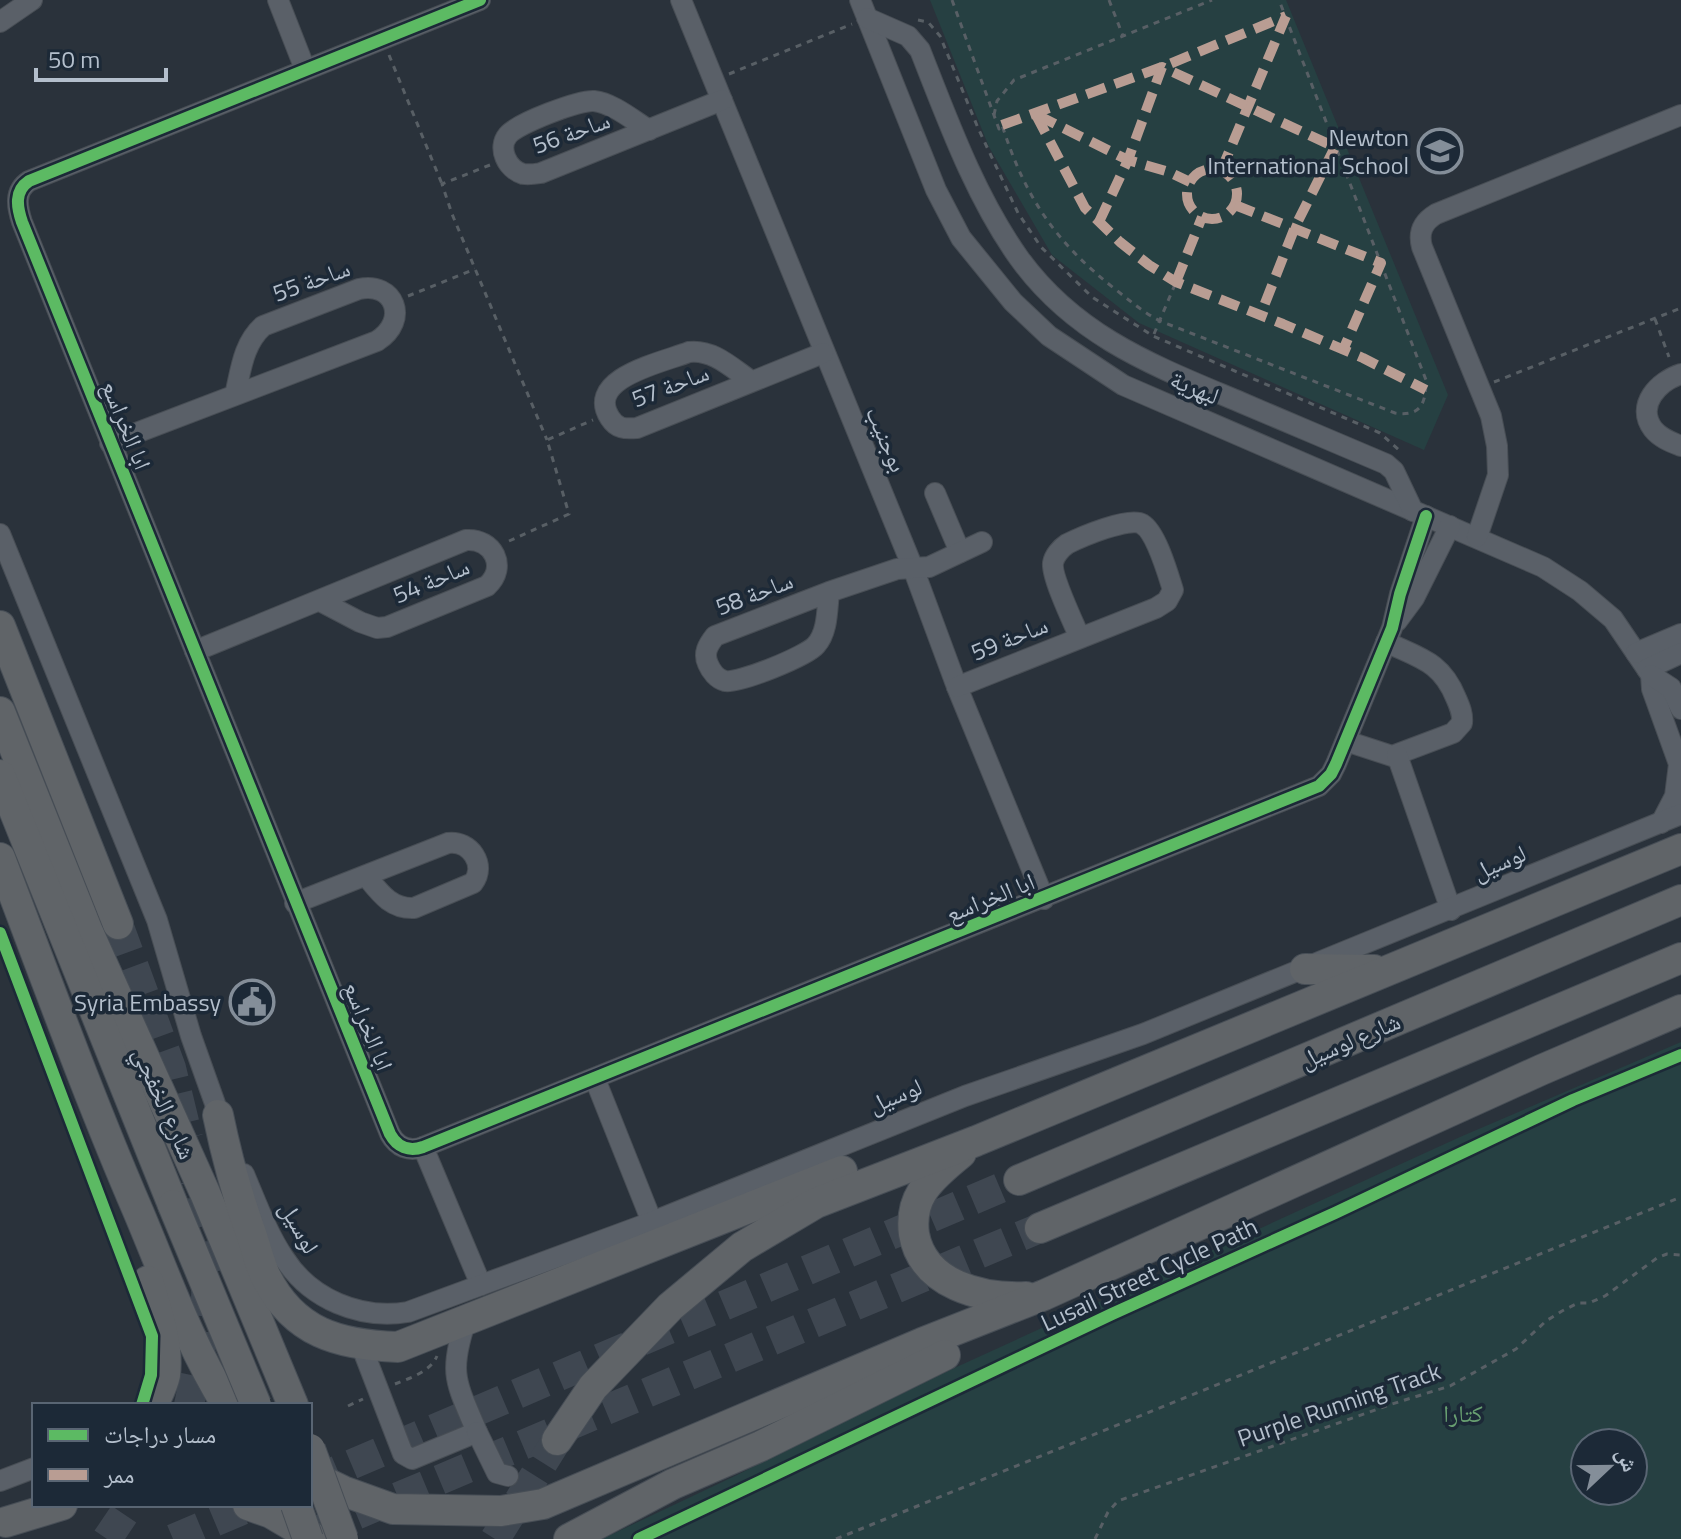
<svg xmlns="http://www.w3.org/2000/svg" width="1681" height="1539" font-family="'Titillium Web','Noto Naskh Arabic',sans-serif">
<rect width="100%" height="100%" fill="#2a323b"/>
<g fill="#264042" fill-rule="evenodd">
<path d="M930,0H1286L1448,395L1424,450L1139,323L1052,255L989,147Z"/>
<path d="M1681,1042V1539H602L737,1475L893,1396L1460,1137ZM1585,1443H1633V1491H1585Z"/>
</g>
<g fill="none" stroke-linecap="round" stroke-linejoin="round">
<g stroke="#3f4751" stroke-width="30" stroke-dasharray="30 15" stroke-linecap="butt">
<path d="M118,924L171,1068L188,1138"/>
<path d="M189,1405C196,1371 205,1335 206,1300C208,1261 201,1220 195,1181"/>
<path d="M310,1482L1019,1180"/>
<path d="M315,1532L1040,1228"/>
<path d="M107,1539L130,1505"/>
<path d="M173,1539L254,1505"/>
<path d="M495,1539L557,1440"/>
</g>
<g stroke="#484e55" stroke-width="22">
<g id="minor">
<path d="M278,0L305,69"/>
<path d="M480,0L29,181C14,191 17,207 22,222L390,1134C397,1147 409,1152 423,1147L1319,786L1331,774L1336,764L1392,628L1400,594L1426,516"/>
<path d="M681,0L913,568L957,687L1044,899"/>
<path d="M860,0L936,190L961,238L1013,302L1049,336L1123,385L1543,567L1580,591L1613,619L1651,675L1652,689L1679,764L1675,796L1661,823"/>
<path d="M867,18L908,36L920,50C948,121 975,196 1019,258C1076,337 1155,366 1240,402C1289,423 1337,443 1386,464L1394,471L1413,511"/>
<path d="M0,22L32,0"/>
<path d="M649,130C634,121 613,103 594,101C579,100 518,123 508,135C497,148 507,169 523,174C529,175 535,174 541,173L722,100"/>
<path d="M1681,374C1659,381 1635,405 1653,429C1660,438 1671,442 1681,446"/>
<path d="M751,381C732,368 713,349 689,352C664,362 584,378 610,418C617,429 625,429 637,428L823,353"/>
<path d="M110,443L377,341C410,320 394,281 359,289L263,326C243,344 241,370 235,395"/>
<path d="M935,493L960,552"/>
<path d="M0,534L157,920L191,1036L223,1126"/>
<path d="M1477,537L1498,475L1497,446L1491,416L1422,247C1418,232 1423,222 1436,214L1681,115"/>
<path d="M829,592C827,609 828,632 816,645C807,656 738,684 725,681C717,679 711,671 708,664C703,653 708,645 715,636L829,592L897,569L929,567L982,542"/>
<path d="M1397,621L1414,598L1450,526"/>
<path d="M195,651L466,540C493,538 508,567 487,586L387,627L377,628L360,622L320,601"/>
<path d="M1636,653L1681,634"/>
<path d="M1647,669L1681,653"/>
<path d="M1651,675L1671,688L1681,709"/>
<path d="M957,687L1156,608L1167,601L1173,590C1168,574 1156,532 1142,524C1130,516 1081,537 1067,544C1061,548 1054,556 1053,563C1051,576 1074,624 1080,638"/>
<path d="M1346,741L1392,756L1453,733L1462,723C1463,714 1460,707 1456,698C1441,661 1419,658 1386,642"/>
<path d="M1397,755L1451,910"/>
<path d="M295,903L448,843C470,840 487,865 473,883L414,908C391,909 380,893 367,877"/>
<path d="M595,1079L652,1222"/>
<path d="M423,1147L481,1285"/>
<path d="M244,1174C256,1202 267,1233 284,1258C310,1299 360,1320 408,1312L652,1222L965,1096L1143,1034L1681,814"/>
<path d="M361,1345L403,1454L412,1459L477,1432C456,1382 448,1374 466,1320"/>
<path d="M477,1432L497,1473L508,1476"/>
<path d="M0,1481L34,1468"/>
</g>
</g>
<g stroke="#474e56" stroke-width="32">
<g id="highway">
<path d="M0,626L118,924"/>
<path d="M0,712L88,932L205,1193L293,1405"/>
<path d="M0,775L173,1205"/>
<path d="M0,858C45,976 88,1095 138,1211C166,1277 189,1344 227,1405"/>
<path d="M1305,969L1374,970"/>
<path d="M218,1115C226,1154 236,1191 249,1228C255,1243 258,1260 265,1275C293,1333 339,1345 398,1347L842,1171"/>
<path d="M961,1153C947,1165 931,1177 922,1192C914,1205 912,1219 914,1234C923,1285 982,1299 1026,1297"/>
<path d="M1019,1180L1681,900"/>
<path d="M1040,1228L1681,958"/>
<path d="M148,1281C156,1310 169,1344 165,1375C163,1385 157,1396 153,1405"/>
<path d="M557,1440L593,1387L670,1307L742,1247L816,1203L976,1141L1681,849"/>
<path d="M310,1475L343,1491L393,1509L501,1511L543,1504L922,1343L1044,1295L1541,1070L1681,1010"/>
<path d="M248,1505L271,1513L315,1539"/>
<path d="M6,1522L62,1505"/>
<path d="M569,1539L673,1484L761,1446L945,1355"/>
</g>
</g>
<g stroke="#585f65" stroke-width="3" stroke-dasharray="6 6" stroke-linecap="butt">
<path d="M952,0L999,129L1002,125C1025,197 1055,242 1115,289C1130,301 1143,312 1160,321L1395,413C1421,417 1426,403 1426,380L1279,0"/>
<path d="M1109,0L1123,36"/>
<path d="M918,20L928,22L940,36L978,128L1018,213L1041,247L1092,297L1153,336L1380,433L1399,450"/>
<path d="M389,55L442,184"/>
<path d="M729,74L852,24"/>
<path d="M994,115L997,101L1014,80L1212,0"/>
<path d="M490,165L442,184L452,214L547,440"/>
<path d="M408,296L475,269"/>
<path d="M1655,319L1669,357"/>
<path d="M1154,334L1176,282"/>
<path d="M1494,382L1681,308"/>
<path d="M509,541L569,514L547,440L593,420"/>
<path d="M395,1384C410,1378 430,1372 437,1356"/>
<path d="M348,1406L363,1399"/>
<path d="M836,1539L1681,1197"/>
<path d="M1095,1539L1108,1512L1118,1501L1392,1404L1450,1386L1516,1349L1546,1321L1562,1311L1578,1303H1589L1605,1296L1657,1258L1667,1254L1681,1255"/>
</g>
<use href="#minor" stroke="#5a6068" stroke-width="20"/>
<use href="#highway" stroke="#606468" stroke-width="30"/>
<g stroke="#474e56" stroke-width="32" stroke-linecap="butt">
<g id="highway-bridge">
<path d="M173,1205L256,1405"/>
<path d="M310,1449L343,1539"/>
<path d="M296,1505L308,1539"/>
</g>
</g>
<use href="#highway-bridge" stroke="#606468" stroke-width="30"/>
<g stroke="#b99d93" stroke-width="10" stroke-dasharray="20 10" stroke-linecap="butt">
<path d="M1036,115L1085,208L1120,242L1149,265L1176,282L1283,324L1363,358L1426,390"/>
<path d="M1037,115L1128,160L1169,172L1190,182"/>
<path d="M1002,125L1162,67L1286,16"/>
<circle cx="1212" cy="194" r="25"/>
<path d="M1221,171L1286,16"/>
<path d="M1235,205L1381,263L1343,350"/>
<path d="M1099,222L1128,160L1162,67L1335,147L1295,227L1260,316"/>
<path d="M1176,282L1202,217"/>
</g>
<g stroke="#1c2937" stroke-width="17">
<g id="cycleway">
<path d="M480,0L29,181C14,191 17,207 22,222L390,1134C397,1147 409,1152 423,1147L1319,786L1331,774L1336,764L1392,628L1400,594L1426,516"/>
<path d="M0,933L152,1336L151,1375L142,1405"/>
<path d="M639,1539L1112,1314L1335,1213L1573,1100L1681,1055"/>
</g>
</g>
<use href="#cycleway" stroke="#5cba63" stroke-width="12"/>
</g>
<defs>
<g id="school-ring" transform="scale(2.3)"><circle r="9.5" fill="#1c2937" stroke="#848e99" stroke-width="1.5"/><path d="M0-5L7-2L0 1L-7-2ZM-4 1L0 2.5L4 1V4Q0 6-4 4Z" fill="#848e99"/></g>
<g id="civic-ring" transform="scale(2.3)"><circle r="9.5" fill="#1c2937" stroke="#848e99" stroke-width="1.5"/><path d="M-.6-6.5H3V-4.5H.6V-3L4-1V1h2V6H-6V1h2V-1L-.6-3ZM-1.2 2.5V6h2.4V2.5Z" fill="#848e99"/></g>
</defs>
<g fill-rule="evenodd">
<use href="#school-ring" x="1440" y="151"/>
<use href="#civic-ring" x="252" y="1002"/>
</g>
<g text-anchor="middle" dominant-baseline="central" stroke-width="7" stroke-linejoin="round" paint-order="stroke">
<g font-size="24" fill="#b4bfcc" stroke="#1c2937">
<text transform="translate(571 132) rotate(-20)">ساحة 56</text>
<text transform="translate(311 280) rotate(-20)">ساحة 55</text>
<text transform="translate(670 385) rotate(-21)">ساحة 57</text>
<text transform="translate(1195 387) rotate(23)">لبهرية</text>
<text transform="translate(127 425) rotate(68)">ابا الخراسع</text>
<text transform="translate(887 439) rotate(67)">بوجنيب</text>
<text transform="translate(431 580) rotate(-23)">ساحة 54</text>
<text transform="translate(754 593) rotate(-21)">ساحة 58</text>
<text transform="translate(1009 638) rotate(-22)">ساحة 59</text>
<text transform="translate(1499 862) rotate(-23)">لوسيل</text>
<text transform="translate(990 897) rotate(-22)">ابا الخراسع</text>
<text transform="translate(369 1026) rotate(68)">ابا الخراسع</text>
<text transform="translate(1350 1040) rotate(-23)">شارع لوسيل</text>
<text transform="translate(895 1095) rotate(-22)">لوسيل</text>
<text transform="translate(165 1103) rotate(66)">شارع الخفجي</text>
<text transform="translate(300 1227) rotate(61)">لوسيل</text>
<text transform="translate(1149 1274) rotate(-25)">Lusail Street Cycle Path</text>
<text transform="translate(1339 1404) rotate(-19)">Purple Running Track</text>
</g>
<g font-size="24" fill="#b4bfcc" stroke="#1c2937" text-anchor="end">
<text x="1409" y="137">Newton<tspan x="1409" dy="28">International School</tspan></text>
<text x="221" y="1002">Syria Embassy</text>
</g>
<g font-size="24" fill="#689f71" stroke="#1c2937">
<text x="1463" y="1413">كتارا</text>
</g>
</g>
<rect x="32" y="1403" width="280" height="104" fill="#1c2937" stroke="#596573" stroke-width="2"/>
<rect x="48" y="1429" width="40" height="12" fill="#5cba63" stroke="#596573" stroke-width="2"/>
<text x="104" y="1443" font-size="24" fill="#b4bfcc">مسار دراجات</text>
<rect x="48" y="1469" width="40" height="12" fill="#b99d93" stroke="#596573" stroke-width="2"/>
<text x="104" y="1483" font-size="24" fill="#b4bfcc">ممر</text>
<g transform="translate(1609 1467) rotate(68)"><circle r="38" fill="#1c2937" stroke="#596573" stroke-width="2"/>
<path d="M0-6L14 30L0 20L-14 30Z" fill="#848e99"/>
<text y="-12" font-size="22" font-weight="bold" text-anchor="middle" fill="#b4bfcc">ش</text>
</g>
<path d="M36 68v12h130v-12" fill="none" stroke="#b4bfcc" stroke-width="4"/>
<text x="48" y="68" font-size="24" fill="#b4bfcc" stroke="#1c2937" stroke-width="6" paint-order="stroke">50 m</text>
</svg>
